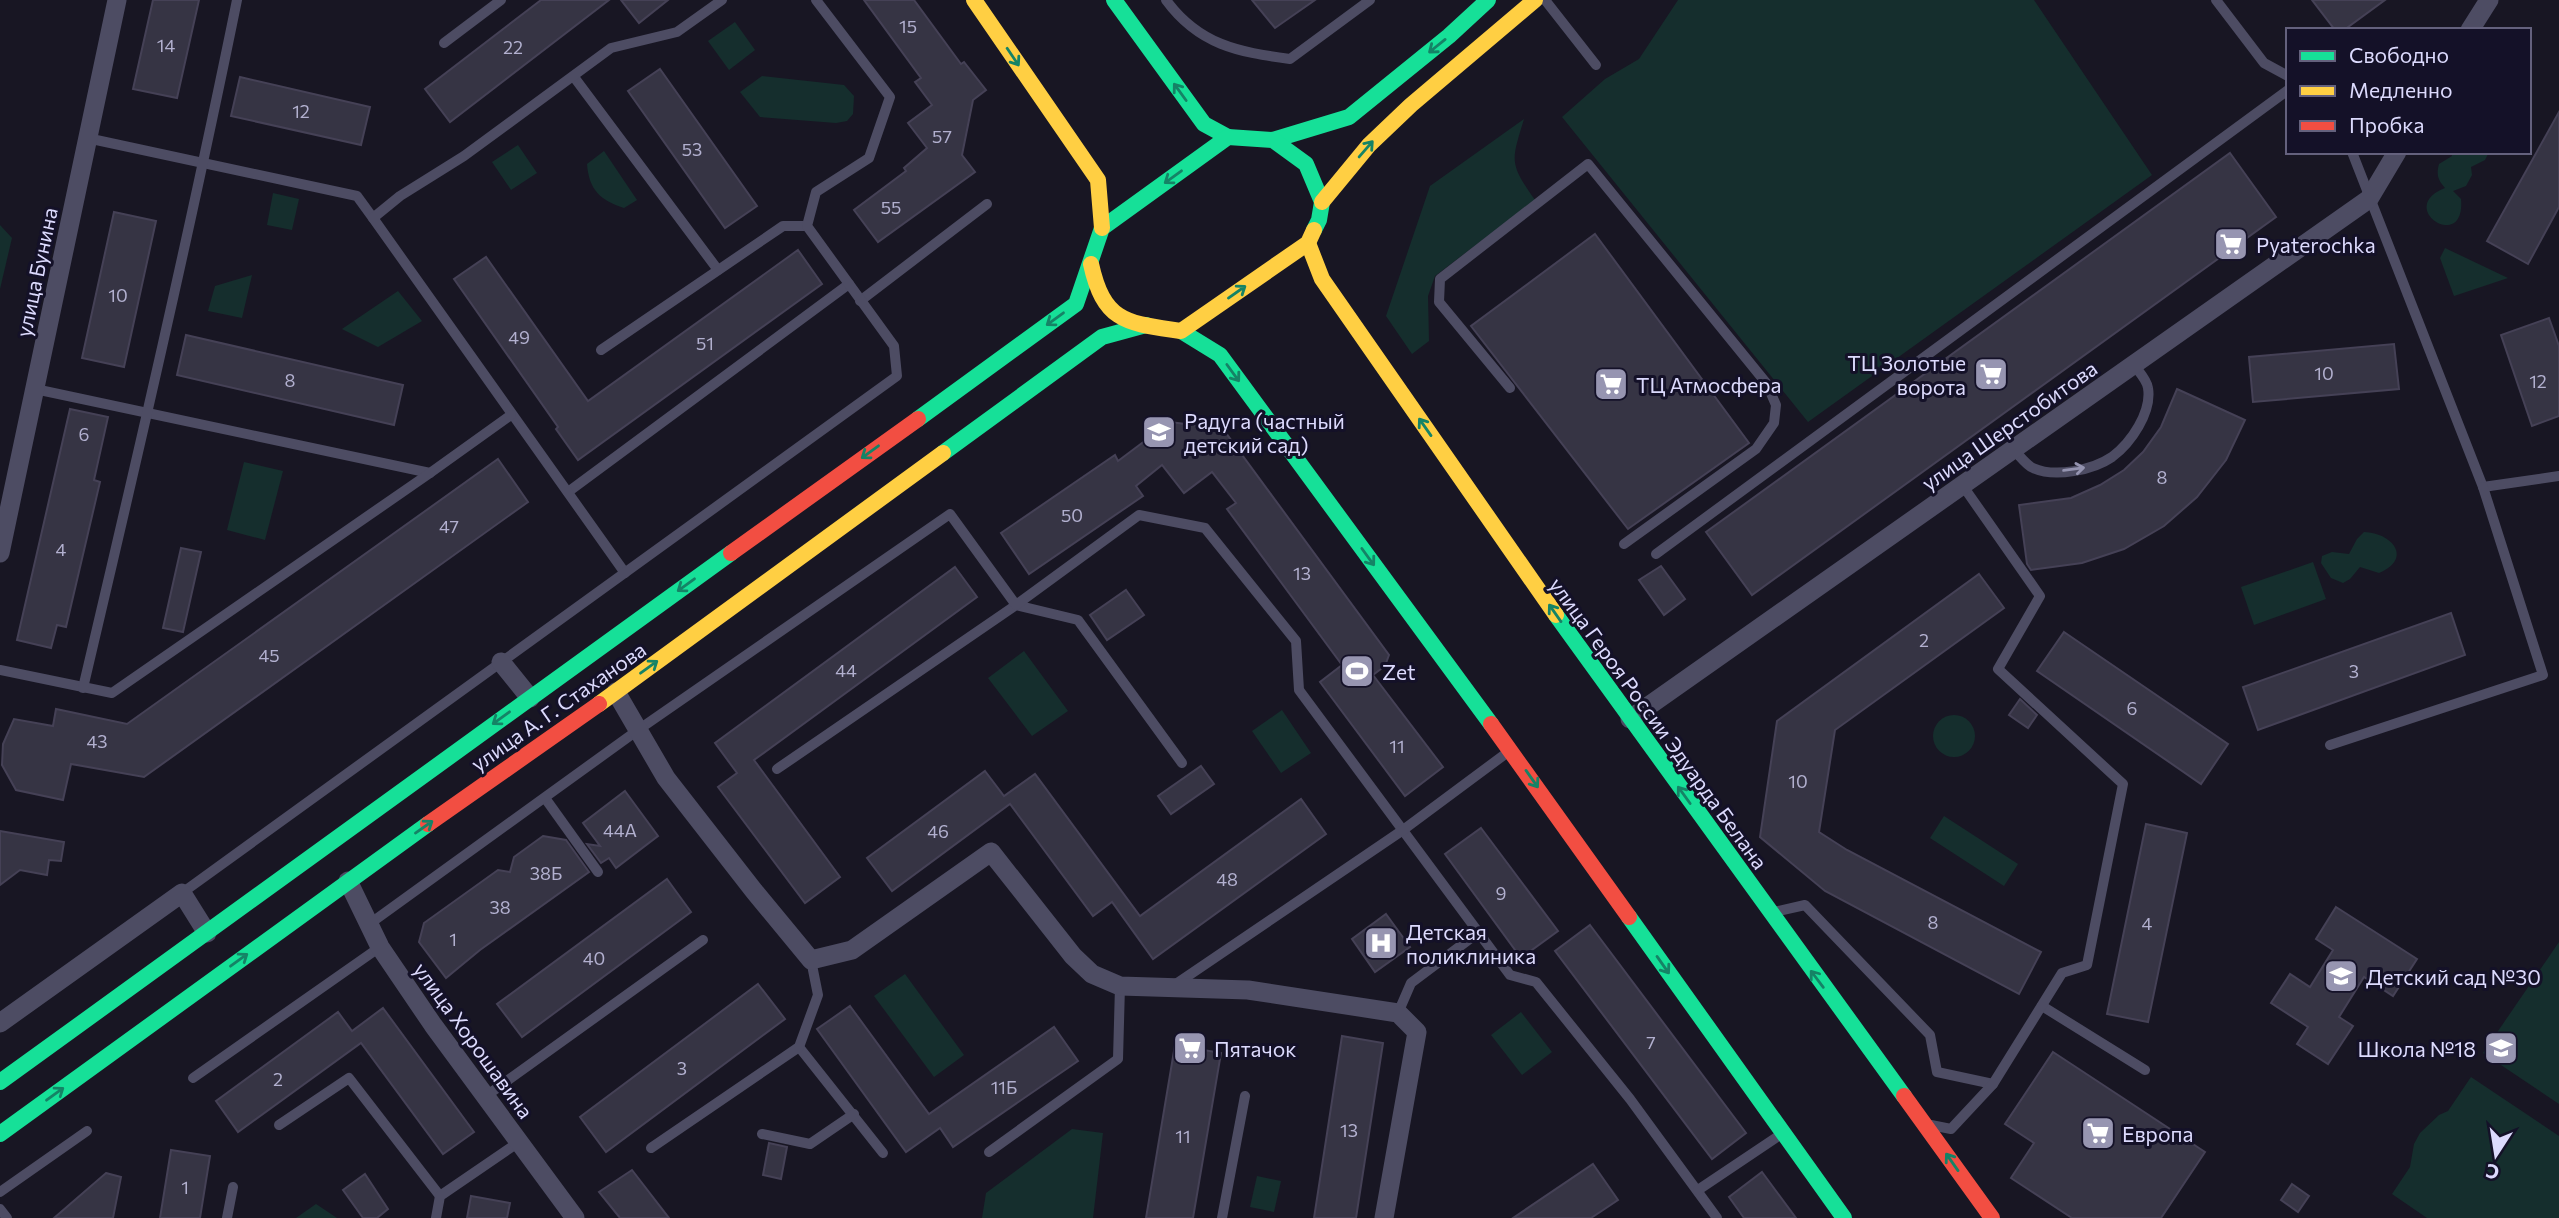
<svg xmlns="http://www.w3.org/2000/svg" width="2559" height="1218" font-family="Commissioner,sans-serif">
<rect width="100%" height="100%" fill="#181623"/>
<g fill="#152e2d">
<path d="M1678,0H2034L2152,175L1808,422L1562,117L1605,79L1639,59Z"/>
<path d="M735,22L755,50L729,70L708,41Z"/>
<path d="M762,76L844,85L854,96L853,114L847,121L836,123L760,117L740,92Z"/>
<path d="M1524,119C1511,162 1509,163 1535,200L1435,276L1428,296L1429,341L1412,354L1386,316L1430,186Z"/>
<path d="M518,145L537,173L511,190L492,162Z"/>
<path d="M604,151L637,200L624,208C600,200 589,190 587,164Z"/>
<path d="M2451,152H2489L2485,160L2471,167L2472,175L2466,186L2453,191L2461,199C2466,254 2394,208 2445,188C2438,180 2436,175 2439,164L2452,156Z"/>
<path d="M273,193L299,199L292,230L267,225Z"/>
<path d="M0,225L12,238L0,289Z"/>
<path d="M2445,248L2508,278L2454,296L2440,258Z"/>
<path d="M252,275L242,318L208,311L215,286Z"/>
<path d="M398,291L422,321L378,347L342,329Z"/>
<path d="M244,462L283,471L265,540L227,530Z"/>
<path d="M2364,532C2393,533 2413,559 2379,573L2360,567L2350,579L2343,583L2331,578L2321,563L2322,556L2332,552L2349,554L2357,539Z"/>
<path d="M2313,562L2326,599L2254,625L2241,587Z"/>
<path d="M1024,651L1068,711L1032,736L988,678Z"/>
<path d="M1282,710L1311,753L1281,773L1252,731Z"/>
<circle cx="1954" cy="736" r="21"/>
<path d="M1944,816L2018,864L2004,886L1930,838Z"/>
<path d="M2559,942V1104L2483,1053Z"/>
<path d="M905,974L964,1055L934,1077L874,996Z"/>
<path d="M1521,1012L1552,1052L1522,1075L1491,1035Z"/>
<path d="M2471,1077L2559,1136V1218H2427L2392,1194L2410,1167L2414,1144L2420,1133L2439,1115L2448,1111Z"/>
<path d="M1072,1129L1103,1133L1093,1218H982L986,1193Z"/>
<path d="M1257,1176L1281,1181L1274,1212L1250,1207Z"/>
<path d="M316,1204L337,1218H296Z"/>
</g>
<g fill="#363444" stroke="#454156" stroke-width="2">
<path d="M153,0H199L177,98L133,89Z"/>
<path d="M541,0H609L450,122L425,89Z"/>
<path d="M621,0H668L639,23Z"/>
<path d="M864,0H914L961,64L964,62L986,90L973,100L962,155L975,172L878,242L854,210L906,171L904,168L927,148L908,123L932,105L915,82L921,78Z"/>
<path d="M1252,0H1315L1275,28Z"/>
<path d="M2312,0H2385L2344,30H2335Z"/>
<path d="M660,69L757,206L725,228L628,91Z"/>
<path d="M240,77L370,107L361,145L231,116Z"/>
<path d="M2559,112V207L2528,264L2487,241Z"/>
<path d="M2230,153L2276,217L1752,595L1706,532Z"/>
<path d="M114,212L156,221L124,367L82,358Z"/>
<path d="M1595,234L1749,443L1628,529L1471,326Z"/>
<path d="M798,250L822,284L578,460L556,429L558,427L454,279L486,257L588,401Z"/>
<path d="M2549,318L2559,346V416L2532,426L2501,335Z"/>
<path d="M186,335L403,385L394,425L177,375Z"/>
<path d="M2394,344L2399,389L2253,402L2249,357Z"/>
<path d="M2177,389L2245,420L2226,460L2197,497L2164,526L2124,549L2082,563L2031,570L2027,564L2019,505L2071,498L2100,485L2124,470L2143,452L2161,427Z"/>
<path d="M70,409L108,417L94,480L100,482L66,627L57,625L51,648L17,640Z"/>
<path d="M1170,422L1223,429L1389,655L1385,666L1373,675L1443,767L1405,796L1320,682L1342,665L1227,509L1236,503L1212,472L1184,493L1162,465L1136,486L1143,496L1029,574L1001,533L1115,455L1118,461Z"/>
<path d="M498,459L528,502L144,777L71,764L63,800L16,790L2,765L3,744L14,719L53,726L56,709L127,724Z"/>
<path d="M181,548L201,552L183,632L163,628Z"/>
<path d="M1661,566L1685,599L1664,615L1639,580Z"/>
<path d="M955,567L977,597L754,760L840,877L805,903L718,787L737,773L715,743Z"/>
<path d="M1979,574L2004,608L1835,730L1819,832L1847,850L2041,952L2019,994L1825,891L1760,837L1777,721Z"/>
<path d="M1126,590L1144,615L1107,640L1090,615Z"/>
<path d="M2451,613L2465,655L2258,730L2243,687Z"/>
<path d="M2064,632L2228,744L2201,784L2037,671Z"/>
<path d="M2020,699L2037,715L2028,728L2009,715Z"/>
<path d="M1201,766L1214,784L1171,814L1158,796Z"/>
<path d="M985,771L1004,796L1035,774L1140,916L1301,799L1326,834L1153,959L1112,902L1093,916L1010,804L892,891L867,858Z"/>
<path d="M625,791L658,836L616,868L609,858L601,863L587,844L600,846L583,823Z"/>
<path d="M2146,824L2187,833L2148,1022L2107,1014Z"/>
<path d="M1481,828L1558,931L1521,958L1445,854Z"/>
<path d="M0,831L64,842L61,861L49,860L47,875L20,870L0,885Z"/>
<path d="M543,836L566,840L589,872L480,950L446,978L419,942L424,923L498,870L510,872L514,857Z"/>
<path d="M667,879L691,912L522,1037L497,1004Z"/>
<path d="M2336,907L2417,959L2393,996L2364,977L2339,1017L2353,1026L2328,1064L2297,1044L2308,1027L2271,1003L2290,974L2310,987L2333,950L2316,939Z"/>
<path d="M1386,914L1410,947L1375,972L1352,939Z"/>
<path d="M1590,925L1746,1133L1712,1159L1555,951Z"/>
<path d="M758,984L785,1019L606,1152L580,1117Z"/>
<path d="M850,1006L929,1114L1054,1027L1078,1061L953,1147L940,1128L906,1152L817,1029Z"/>
<path d="M383,1008L474,1132L443,1154L361,1043L238,1132L216,1101L338,1012L352,1031Z"/>
<path d="M1342,1036L1383,1043L1356,1218H1314Z"/>
<path d="M1175,1045L1221,1053L1193,1218H1146Z"/>
<path d="M2053,1052L2205,1152L2161,1218H2072L2011,1178L2034,1143L2005,1124Z"/>
<path d="M769,1143L787,1147L781,1179L763,1175Z"/>
<path d="M171,1150L210,1156L200,1218H160Z"/>
<path d="M1593,1164L1618,1200L1591,1218H1513Z"/>
<path d="M632,1170L669,1218H620L599,1192Z"/>
<path d="M1762,1172L1796,1218H1744L1729,1197Z"/>
<path d="M106,1173L121,1177L113,1218H54Z"/>
<path d="M365,1174L388,1209L377,1218H363L343,1190Z"/>
<path d="M2292,1184L2309,1196L2298,1212L2281,1200Z"/>
<path d="M471,1196L510,1203L507,1218H467Z"/>
</g>
<g fill="none" stroke-linecap="round" stroke-linejoin="round">
<g stroke="#4d4c63" stroke-width="10">
<path d="M1166,0C1199,45 1238,52 1290,59L1370,0"/>
<path d="M1545,0L1596,65"/>
<path d="M2216,0L2264,63L2288,76"/>
<path d="M444,43L501,0"/>
<path d="M574,77L718,270"/>
<path d="M87,138L357,196L373,218"/>
<path d="M2352,152L2483,487L2559,476"/>
<path d="M860,301L987,204"/>
<path d="M601,350L783,226H807"/>
<path d="M1510,388L1439,302L1440,279L1588,164L1767,384L1776,405L1774,423L1756,449L1624,544"/>
<path d="M35,389L430,473"/>
<path d="M2014,450C2020,456 2026,465 2033,468C2055,478 2093,470 2112,457C2131,443 2152,412 2148,388C2147,380 2139,372 2134,365"/>
<path d="M568,492L849,284"/>
<path d="M1656,554L2288,90"/>
<path d="M625,573L373,218L400,196L464,156L611,48L677,32L722,0"/>
<path d="M0,670L112,693L430,473L511,415"/>
<path d="M83,688C137,459 190,231 237,0"/>
<path d="M2330,745L2543,675L2483,487"/>
<path d="M777,769L1016,605L1078,620L1182,763"/>
<path d="M545,798L598,872"/>
<path d="M182,893L897,376L894,346L807,226L816,192L869,158L890,97L816,0"/>
<path d="M1774,912L1805,905L1930,1035L1937,1072L1993,1084"/>
<path d="M368,925L638,730L950,514L1016,605L1139,515L1205,528L1296,641L1299,690L1510,975L1536,982L1630,1099L1717,1218"/>
<path d="M1176,984L1403,830L1508,752"/>
<path d="M2042,1006L2145,1070"/>
<path d="M1398,1013L1411,983L1479,932"/>
<path d="M799,1047L883,1153"/>
<path d="M193,1078L380,947"/>
<path d="M486,1096L703,940"/>
<path d="M279,1125L349,1078L440,1196"/>
<path d="M1931,1125L1951,1129L1993,1084L2062,973L2087,965L2123,784L1998,669L2040,596L1963,486"/>
<path d="M762,1134L810,1144L854,1114"/>
<path d="M651,1148L799,1047L818,995L811,960"/>
<path d="M989,1152L1118,1059L1120,986"/>
<path d="M1698,1190L1783,1133"/>
<path d="M0,1192L87,1131"/>
<path d="M0,1209L7,1218"/>
<path d="M227,1218L233,1187"/>
<path d="M436,1218L440,1196L519,1142"/>
<path d="M1222,1218L1245,1096"/>
</g>
<g stroke="#4d4c63" stroke-width="19">
<path d="M2470,30L2489,0"/>
<path d="M0,553L117,0"/>
<path d="M501,662L530,698"/>
<path d="M616,692L666,778L754,891L811,960L852,950L991,852L1073,956L1092,974L1120,986L1248,990L1398,1013L1417,1032L1384,1218"/>
<path d="M1630,719L2369,199L2397,152"/>
<path d="M348,881L380,947L433,1025L575,1218"/>
<path d="M0,1023L182,893L207,933"/>
</g>
<g stroke="#16e098" stroke-width="16">
<path d="M1114,0L1204,124L1228,137"/>
<path d="M1273,140L1349,117L1449,36L1488,0"/>
<path d="M1181,331L1220,355L1491,724"/>
<path d="M918,419L1076,304L1102,228L1228,137L1273,140L1306,164L1322,202L1319,220L1314,230"/>
<path d="M943,453L1102,337L1146,325"/>
<path d="M1556,615L1904,1096"/>
<path d="M1629,917L1844,1218"/>
<path d="M0,1082L731,553"/>
<path d="M0,1134L428,824"/>
</g>
<g stroke="#ffcf43" stroke-width="16">
<path d="M974,0L1098,180L1102,228"/>
<path d="M1322,202L1369,145L1411,105L1535,0"/>
<path d="M1308,243L1322,279L1556,615"/>
<path d="M1091,264C1104,323 1127,323 1181,331L1308,243L1314,230"/>
<path d="M599,704L943,453"/>
</g>
<g stroke="#f24e42" stroke-width="16">
<path d="M731,553L918,419"/>
<path d="M1491,724L1629,917"/>
<path d="M428,824L599,704"/>
<path d="M1904,1096L1992,1218"/>
</g>
</g>
<defs><path id="oneway-shaft" d="M-6 0H5M1.5-3L5.5 0L1.5 3" fill="none" stroke-width="1.6" stroke-linecap="round" stroke-linejoin="round" transform="scale(1.75)"/></defs>
<g stroke="#158366">
<use href="#oneway-shaft" transform="translate(1437 46) rotate(141)"/>
<use href="#oneway-shaft" transform="translate(1013 57) rotate(56)"/>
<use href="#oneway-shaft" transform="translate(1180 92) rotate(-126)"/>
<use href="#oneway-shaft" transform="translate(1366 149) rotate(-49)"/>
<use href="#oneway-shaft" transform="translate(1173 177) rotate(144)"/>
<use href="#oneway-shaft" transform="translate(1237 292) rotate(-35)"/>
<use href="#oneway-shaft" transform="translate(1055 319) rotate(144)"/>
<use href="#oneway-shaft" transform="translate(1233 373) rotate(54)"/>
<use href="#oneway-shaft" transform="translate(1425 427) rotate(-125)"/>
<use href="#oneway-shaft" transform="translate(870 452) rotate(144)"/>
<use href="#oneway-shaft" transform="translate(1368 557) rotate(54)"/>
<use href="#oneway-shaft" transform="translate(686 585) rotate(144)"/>
<use href="#oneway-shaft" transform="translate(1555 613) rotate(-125)"/>
<use href="#oneway-shaft" transform="translate(649 667) rotate(-36)"/>
<use href="#oneway-shaft" transform="translate(501 718) rotate(144)"/>
<use href="#oneway-shaft" transform="translate(1532 779) rotate(55)"/>
<use href="#oneway-shaft" transform="translate(1684 795) rotate(-126)"/>
<use href="#oneway-shaft" transform="translate(424 827) rotate(-35)"/>
<use href="#oneway-shaft" transform="translate(239 960) rotate(-36)"/>
<use href="#oneway-shaft" transform="translate(1663 965) rotate(55)"/>
<use href="#oneway-shaft" transform="translate(1817 979) rotate(-127)"/>
<use href="#oneway-shaft" transform="translate(55 1094) rotate(-36)"/>
<use href="#oneway-shaft" transform="translate(1952 1162) rotate(-125)"/>
</g>
<use stroke="#9493b0" href="#oneway-shaft" transform="translate(2074 469) rotate(-8)"/>
<defs>
<g id="supermarket-square" transform="scale(1.75)"><rect x="-9" y="-9" width="18" height="18" rx="4" fill="#9795b1" stroke="#141128"/><path d="M-6-5.5h2.5l.6 2H6L4.5 2H-2.5L-4.4-4H-6ZM-1.5 3.2a1.3 1.3 0 1 0 .1 0ZM3 3.2a1.3 1.3 0 1 0 .1 0Z" fill="#fff"/></g>
<g id="school-square" transform="scale(1.75)"><rect x="-9" y="-9" width="18" height="18" rx="4" fill="#9795b1" stroke="#141128"/><path d="M0-5L7-2L0 1L-7-2ZM-4 1L0 2.5L4 1V4Q0 6-4 4Z" fill="#fff"/></g>
<g id="stadium-square" transform="scale(1.75)"><rect x="-9" y="-9" width="18" height="18" rx="4" fill="#9795b1" stroke="#141128"/><path d="M0-5a6.5 5 0 1 0 0 10a6.5 5 0 1 0 0-10ZM-3.5-1.8h7v3.6h-7Z" fill="#fff"/></g>
<g id="hospital-square" transform="scale(1.75)"><rect x="-9" y="-9" width="18" height="18" rx="4" fill="#9795b1" stroke="#141128"/><path d="M-5-5h3v3.5h4V-5h3V5h-3V1.5h-4V5h-3Z" fill="#fff"/></g>
</defs>
<g fill-rule="evenodd">
<use href="#supermarket-square" x="2231" y="244"/>
<use href="#supermarket-square" x="1991" y="374"/>
<use href="#supermarket-square" x="1611" y="384"/>
<use href="#school-square" x="1159" y="432"/>
<use href="#stadium-square" x="1357" y="671"/>
<use href="#hospital-square" x="1381" y="943"/>
<use href="#school-square" x="2341" y="976"/>
<use href="#supermarket-square" x="1190" y="1048"/>
<use href="#school-square" x="2501" y="1048"/>
<use href="#supermarket-square" x="2098" y="1133"/>
</g>
<g text-anchor="middle" dominant-baseline="central" stroke-width="6" stroke-linejoin="round" paint-order="stroke">
<g font-size="18" fill="#b2b0cf">
<text x="908" y="26">15</text>
<text x="166" y="45">14</text>
<text x="513" y="47">22</text>
<text x="301" y="111">12</text>
<text x="942" y="136">57</text>
<text x="692" y="149">53</text>
<text x="891" y="207">55</text>
<text x="118" y="295">10</text>
<text x="519" y="337">49</text>
<text x="705" y="343">51</text>
<text x="2324" y="373">10</text>
<text x="290" y="380">8</text>
<text x="2538" y="381">12</text>
<text x="84" y="434">6</text>
<text x="2162" y="477">8</text>
<text x="1072" y="515">50</text>
<text x="449" y="526">47</text>
<text x="61" y="549">4</text>
<text x="1302" y="573">13</text>
<text x="1924" y="640">2</text>
<text x="269" y="655">45</text>
<text x="846" y="670">44</text>
<text x="2354" y="671">3</text>
<text x="2132" y="708">6</text>
<text x="97" y="741">43</text>
<text x="1397" y="746">11</text>
<text x="1798" y="781">10</text>
<text x="620" y="830">44А</text>
<text x="938" y="831">46</text>
<text x="546" y="873">38Б</text>
<text x="1227" y="879">48</text>
<text x="1501" y="893">9</text>
<text x="500" y="907">38</text>
<text x="1933" y="922">8</text>
<text x="2147" y="923">4</text>
<text x="453" y="939">1</text>
<text x="594" y="958">40</text>
<text x="1651" y="1042">7</text>
<text x="682" y="1068">3</text>
<text x="278" y="1079">2</text>
<text x="1004" y="1087">11Б</text>
<text x="1349" y="1130">13</text>
<text x="1183" y="1136">11</text>
<text x="185" y="1187">1</text>
</g>
<g font-size="21" fill="#dcdafd" stroke="#141128" text-anchor="start">
<text x="2256" y="244">Pyaterochka</text>
<text x="1966" y="362" text-anchor="end">ТЦ Золотые<tspan x="1966" dy="24">ворота</tspan></text>
<text x="1636" y="384">ТЦ Атмосфера</text>
<text x="1184" y="420">Радуга (частный<tspan x="1184" dy="24">детский сад)</tspan></text>
<text x="1382" y="671">Zet</text>
<text x="1406" y="931">Детская<tspan x="1406" dy="24">поликлиника</tspan></text>
<text x="2366" y="976">Детский сад №30</text>
<text x="1214" y="1048">Пятачок</text>
<text x="2476" y="1048" text-anchor="end">Школа №18</text>
<text x="2122" y="1133">Европа</text>
</g>
<g font-size="21" fill="#dcdafd" stroke="#141128">
<text transform="translate(36 272) rotate(-78)">улица Бунина</text>
<text transform="translate(2009 425) rotate(-35)">улица Шерстобитова</text>
<text transform="translate(558 706) rotate(-35)">улица А. Г. Стаханова</text>
<text transform="translate(1659 723) rotate(54)">улица Героя России Эдуарда Белана</text>
<text transform="translate(474 1040) rotate(54)">улица Хорошавина</text>
</g>
</g>
<rect x="2286" y="28" width="245" height="126" fill="#141128" stroke="#64617d" stroke-width="2"/>
<rect x="2300" y="51" width="35" height="10" fill="#16e098" stroke="#64617d" stroke-width="2"/>
<text x="2349" y="63" font-size="21" fill="#dcdafd">Свободно</text>
<rect x="2300" y="86" width="35" height="10" fill="#ffcf43" stroke="#64617d" stroke-width="2"/>
<text x="2349" y="98" font-size="21" fill="#dcdafd">Медленно</text>
<rect x="2300" y="121" width="35" height="10" fill="#f24e42" stroke="#64617d" stroke-width="2"/>
<text x="2349" y="133" font-size="21" fill="#dcdafd">Пробка</text>
<g transform="translate(2496 1155) rotate(192)" stroke="#141128" stroke-width="5" paint-order="stroke">
<path d="M0-5L12 26L0 18L-12 26Z" fill="#dcdafd"/>
<text y="-10" font-size="19" font-weight="bold" text-anchor="middle" fill="#dcdafd">С</text>
</g>
</svg>
